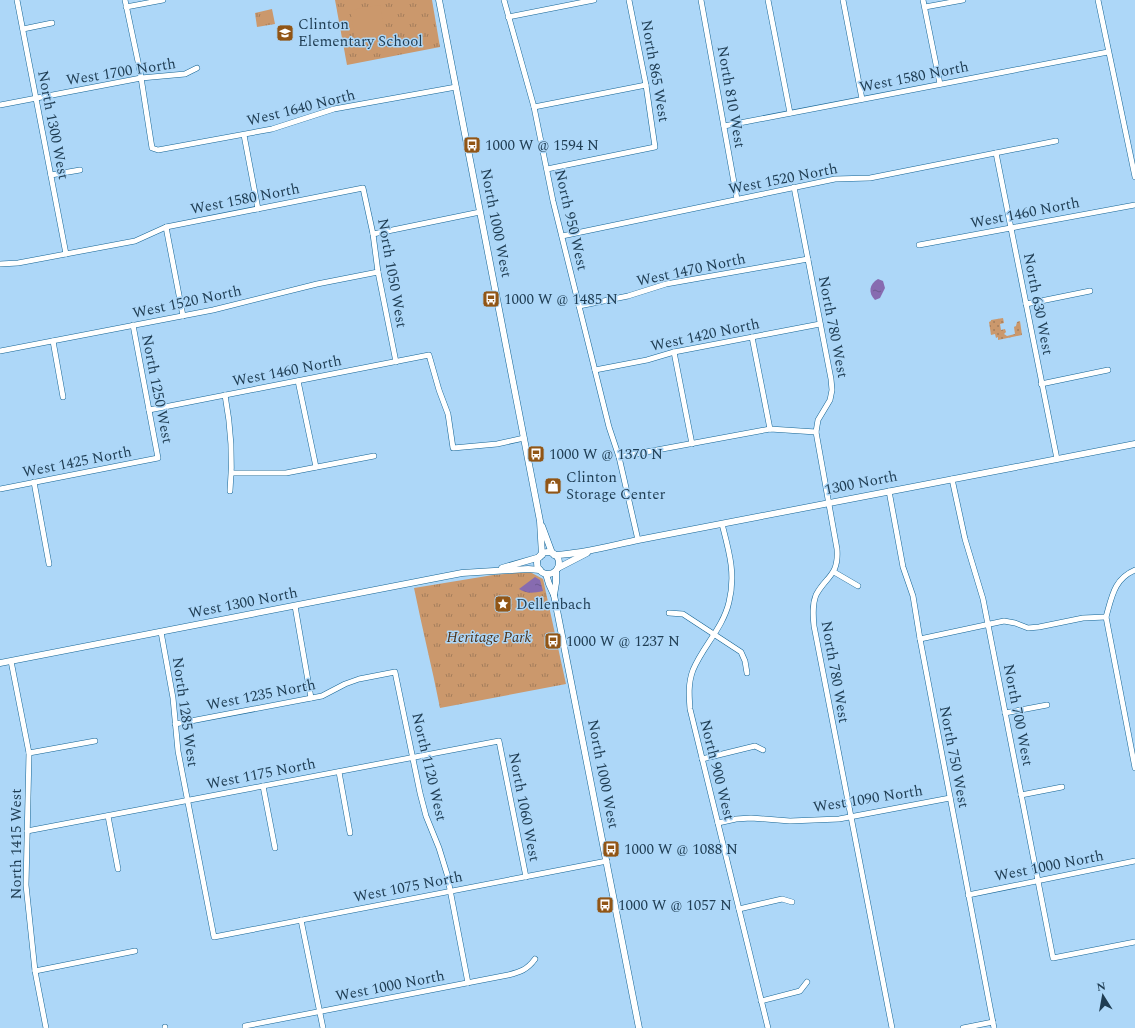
<svg xmlns="http://www.w3.org/2000/svg" width="1135" height="1028" font-family="Spectral,serif">
<defs>
<pattern id="grass-dots" width="8" height="8" patternUnits="userSpaceOnUse"><rect width="8" height="8" fill="#cb986c"/><path d="M2 2h.1M6 6h.1" fill="none" stroke="#a47d5b" stroke-width="1.8" stroke-linecap="round"/></pattern>
<pattern id="park-tufts" width="24" height="20" patternUnits="userSpaceOnUse"><rect width="24" height="20" fill="#cb986c"/><path d="M3 7l-1-3M5 7V3M7 7l1-3M15 17l-1-3M17 17v-4M19 17l1-3" fill="none" stroke="#a47d5b"/></pattern>
<pattern id="water-ripples" width="26" height="14" patternUnits="userSpaceOnUse"><rect width="26" height="14" fill="#876bb0"/><path d="M2 4q2-2 4 0t4 0M15 11q2-2 4 0t4 0" fill="none" stroke="#6e5992"/></pattern>
</defs>
<rect width="100%" height="100%" fill="#add7f8"/>
<path fill="url(#grass-dots)" d="M1003,318L1004,323L1000,324L1001,330L1005,329L1006,332L1004,334L1007,336L1015,334L1014,327L1016,326L1017,322L1020,321L1022,335L998,340V337L996,338L995,334L991,335L989,322L991,321V320Z"/>
<g fill="url(#park-tufts)">
<path d="M335,0H432L440,47L347,65Z"/>
<path d="M272,9L275,24L257,27L255,13Z"/>
<path d="M530,572L543,579L566,684L440,708C432,667 422,628 414,588L493,575Z"/>
</g>
<path fill="#cb986c" d="M380,5L385,34L381,38L355,42L351,10Z"/>
<g fill="url(#water-ripples)">
<path d="M878,279L883,281L885,288L880,298L875,300C868,293 869,284 878,279Z"/>
<path d="M535,577L540,580L543,591C533,593 527,594 519,589Z"/>
</g>
<g fill="none" stroke-linecap="round" stroke-linejoin="round">
<g stroke="#146494" stroke-width="6">
<g id="minor">
<path d="M17,0L66,254"/>
<path d="M125,0L140,71L152,148L158,150L272,129L334,109L456,87"/>
<path d="M504,0L534,107L553,201L609,427L619,457L638,540"/>
<path d="M701,0L737,199"/>
<path d="M768,0L790,113"/>
<path d="M843,0L862,99"/>
<path d="M923,0L940,84"/>
<path d="M1098,0L1135,177"/>
<path d="M126,7L163,0"/>
<path d="M925,7L963,0"/>
<path d="M508,17L594,0"/>
<path d="M23,29L52,23"/>
<path d="M0,105L141,78L185,74L197,68"/>
<path d="M534,107L646,85"/>
<path d="M724,126L1108,52"/>
<path d="M244,135L258,209"/>
<path d="M996,153L1057,459"/>
<path d="M547,169L655,147L646,85L629,0"/>
<path d="M51,175L80,170"/>
<path d="M794,187L831,379L832,390L830,400L818,420L816,432L837,549C839,576 826,576 816,595C812,605 813,616 814,626L892,1028"/>
<path d="M166,227L183,316"/>
<path d="M373,234L480,212"/>
<path d="M562,236L835,179L870,178L1056,141"/>
<path d="M919,245L1135,205"/>
<path d="M0,264L18,263L135,241L166,227L363,188L373,234L378,272L396,362"/>
<path d="M1026,304L1090,291"/>
<path d="M579,306L628,296L666,284L808,259"/>
<path d="M752,337L770,429"/>
<path d="M53,341L63,397"/>
<path d="M0,351L213,310L317,284L378,272"/>
<path d="M674,352L692,444"/>
<path d="M595,370L647,360L674,352L820,324"/>
<path d="M298,381L316,467"/>
<path d="M1041,384L1108,370"/>
<path d="M225,395C231,427 233,459 230,491"/>
<path d="M149,410L429,355L439,390L448,414L453,448L497,444L524,438"/>
<path d="M619,457L770,429L816,432"/>
<path d="M232,473H286L374,456"/>
<path d="M952,479L965,539L983,599L1053,958L1135,942"/>
<path d="M34,482L49,564"/>
<path d="M0,489L158,458L133,325"/>
<path d="M889,491L903,567L913,596L920,639L994,1028"/>
<path d="M722,524C729,551 736,574 729,602C723,628 703,646 693,670C688,683 689,696 690,709L768,1028"/>
<path d="M1135,570C1114,579 1112,596 1106,617L1135,768"/>
<path d="M834,572L858,586"/>
<path d="M295,606L311,698"/>
<path d="M669,613L683,614L741,652L745,661L747,673"/>
<path d="M161,632L173,698L178,751L214,937L607,861"/>
<path d="M920,639L1004,621L1015,623L1028,628L1039,627L1083,618L1106,617"/>
<path d="M11,661L29,753L26,885L35,971L46,1028"/>
<path d="M1005,713L1047,705"/>
<path d="M175,724L322,696L345,684L359,679L395,672L420,793L426,816L439,848L447,874L468,983"/>
<path d="M29,753L95,741"/>
<path d="M702,759L755,746L763,750"/>
<path d="M339,772L350,833"/>
<path d="M263,786L275,848"/>
<path d="M1021,795L1062,787"/>
<path d="M108,816L118,869"/>
<path d="M718,823L736,819L751,818L790,821L839,819L950,798"/>
<path d="M27,831L499,741L526,877"/>
<path d="M968,895L1135,861"/>
<path d="M739,909L782,899L792,902"/>
<path d="M301,920L323,1028"/>
<path d="M35,971L135,951"/>
<path d="M761,1001L800,991L807,982"/>
<path d="M165,1027V1028"/>
<path d="M245,1028V1026L508,975C520,972 527,970 535,959"/>
<path d="M963,1028L993,1022"/>
</g>
</g>
<g stroke="#146494" stroke-width="7">
<g id="tertiary">
<path d="M439,0L540,521L542,555"/>
<path d="M542,526L552,553"/>
<circle cx="548" cy="563" r="11"/>
<path d="M554,555C582,554 610,546 638,540L1135,444"/>
<path d="M502,568L540,557"/>
<path d="M558,568L587,553"/>
<path d="M546,574L549,584L554,595L639,1028"/>
<path d="M554,595L556,583V571"/>
<path d="M0,663L462,573L528,569L540,570"/>
</g>
</g>
<use href="#minor" stroke="#fff" stroke-width="5"/>
<use href="#tertiary" stroke="#fff" stroke-width="6"/>
</g>
<defs>
<g id="school-square" transform="scale(0.9)"><rect x="-9" y="-9" width="18" height="18" rx="4" fill="#915515" stroke="#add7f8"/><path d="M0-5L7-2L0 1L-7-2ZM-4 1L0 2.5L4 1V4Q0 6-4 4Z" fill="#fff"/></g>
<g id="bus-square" transform="scale(0.9)"><rect x="-9" y="-9" width="18" height="18" rx="4" fill="#915515" stroke="#add7f8"/><path d="M-5-6H5V4H4V6H2V4H-2V6H-4V4H-5ZM-3.5-4V0h7V-4ZM-3.5 1.2v1.5H-2V1.2ZM2 1.2v1.5H3.5V1.2Z" fill="#fff"/></g>
<g id="shop-square" transform="scale(0.9)"><rect x="-9" y="-9" width="18" height="18" rx="4" fill="#915515" stroke="#add7f8"/><path d="M-5-2.5h2.3a2.7 3.5 0 0 1 5.4 0H5L5.5 6h-11ZM-1.5-2.5h3a1.5 2.3 0 0 0-3 0Z" fill="#fff"/></g>
<g id="sight-square" transform="scale(0.9)"><rect x="-9" y="-9" width="18" height="18" rx="4" fill="#915515" stroke="#add7f8"/><path d="M0-6L1.8-2.2L6-1.7L2.9 1.2L3.7 5.4L0 3.3L-3.7 5.4L-2.9 1.2L-6-1.7L-1.8-2.2Z" fill="#fff"/></g>
</defs>
<g fill-rule="evenodd">
<use href="#school-square" x="285" y="33"/>
<use href="#bus-square" x="472" y="145"/>
<use href="#bus-square" x="491" y="299"/>
<use href="#bus-square" x="536" y="454"/>
<use href="#shop-square" x="553" y="486"/>
<use href="#sight-square" x="503" y="604"/>
<use href="#bus-square" x="553" y="641"/>
<use href="#bus-square" x="611" y="849"/>
<use href="#bus-square" x="605" y="905"/>
</g>
<g text-anchor="middle" dominant-baseline="central" stroke-width="3" stroke-linejoin="round" paint-order="stroke">
<g font-size="15" fill="#1f3d53" stroke="#add7f8" text-anchor="start">
<text x="298" y="24">Clinton<tspan x="298" dy="17">Elementary School</tspan></text>
<text x="485" y="145">1000 W @ 1594 N</text>
<text x="504" y="299">1000 W @ 1485 N</text>
<text x="549" y="454">1000 W @ 1370 N</text>
<text x="566" y="477">Clinton<tspan x="566" dy="17">Storage Center</tspan></text>
<text x="516" y="604">Dellenbach</text>
<text x="566" y="641">1000 W @ 1237 N</text>
<text x="624" y="849">1000 W @ 1088 N</text>
<text x="618" y="905">1000 W @ 1057 N</text>
</g>
<g font-size="15" fill="#1f3d53" stroke="#add7f8">
<text transform="translate(655 71) rotate(80)">North 865 West</text>
<text transform="translate(121 72) rotate(-9)">West 1700 North</text>
<text transform="translate(914 77) rotate(-11)">West 1580 North</text>
<text transform="translate(731 97) rotate(80)">North 810 West</text>
<text transform="translate(301 108) rotate(-14)">West 1640 North</text>
<text transform="translate(53 125) rotate(79)">North 1300 West</text>
<text transform="translate(783 179) rotate(-11)">West 1520 North</text>
<text transform="translate(245 199) rotate(-11)">West 1580 North</text>
<text transform="translate(1025 213) rotate(-11)">West 1460 North</text>
<text transform="translate(571 220) rotate(77)">North 950 West</text>
<text transform="translate(496 223) rotate(79)">North 1000 West</text>
<text transform="translate(691 270) rotate(-12)">West 1470 North</text>
<text transform="translate(392 273) rotate(80)">North 1050 West</text>
<text transform="translate(187 302) rotate(-12)">West 1520 North</text>
<text transform="translate(1038 304) rotate(79)">North 630 West</text>
<text transform="translate(833 327) rotate(79)">North 780 West</text>
<text transform="translate(705 335) rotate(-12)">West 1420 North</text>
<text transform="translate(287 371) rotate(-11)">West 1460 North</text>
<text transform="translate(157 389) rotate(79)">North 1250 West</text>
<text transform="translate(77 462) rotate(-11)">West 1425 North</text>
<text transform="translate(861 483) rotate(-11)">1300 North</text>
<text transform="translate(243 603) rotate(-11)">West 1300 North</text>
<text transform="translate(835 672) rotate(80)">North 780 West</text>
<text transform="translate(261 695) rotate(-11)">West 1235 North</text>
<text transform="translate(185 712) rotate(82)">North 1285 West</text>
<text transform="translate(1018 715) rotate(79)">North 700 West</text>
<text transform="translate(954 757) rotate(79)">North 750 West</text>
<text transform="translate(429 767) rotate(77)">North 1120 West</text>
<text transform="translate(717 770) rotate(76)">North 900 West</text>
<text transform="translate(261 774) rotate(-11)">West 1175 North</text>
<text transform="translate(603 774) rotate(79)">North 1000 West</text>
<text transform="translate(868 799) rotate(-9)">West 1090 North</text>
<text transform="translate(524 807) rotate(79)">North 1060 West</text>
<text transform="translate(16 844) rotate(-90)">North 1415 West</text>
<text transform="translate(1049 866) rotate(-11)">West 1000 North</text>
<text transform="translate(408 887) rotate(-11)">West 1075 North</text>
<text transform="translate(390 986) rotate(-11)">West 1000 North</text>
</g>
<g font-size="15" font-style="italic" fill="#4e3219" stroke="#add7f8">
<text x="489" y="637">Heritage Park</text>
</g>
</g>
<g transform="translate(1103 996) rotate(349)" stroke="#add7f8" stroke-width="3" paint-order="stroke">
<path d="M0-3L7 15L0 10L-7 15Z" fill="#1f3d53"/>
<text y="-6" font-size="11" font-weight="bold" text-anchor="middle" fill="#1f3d53">N</text>
</g>
</svg>
